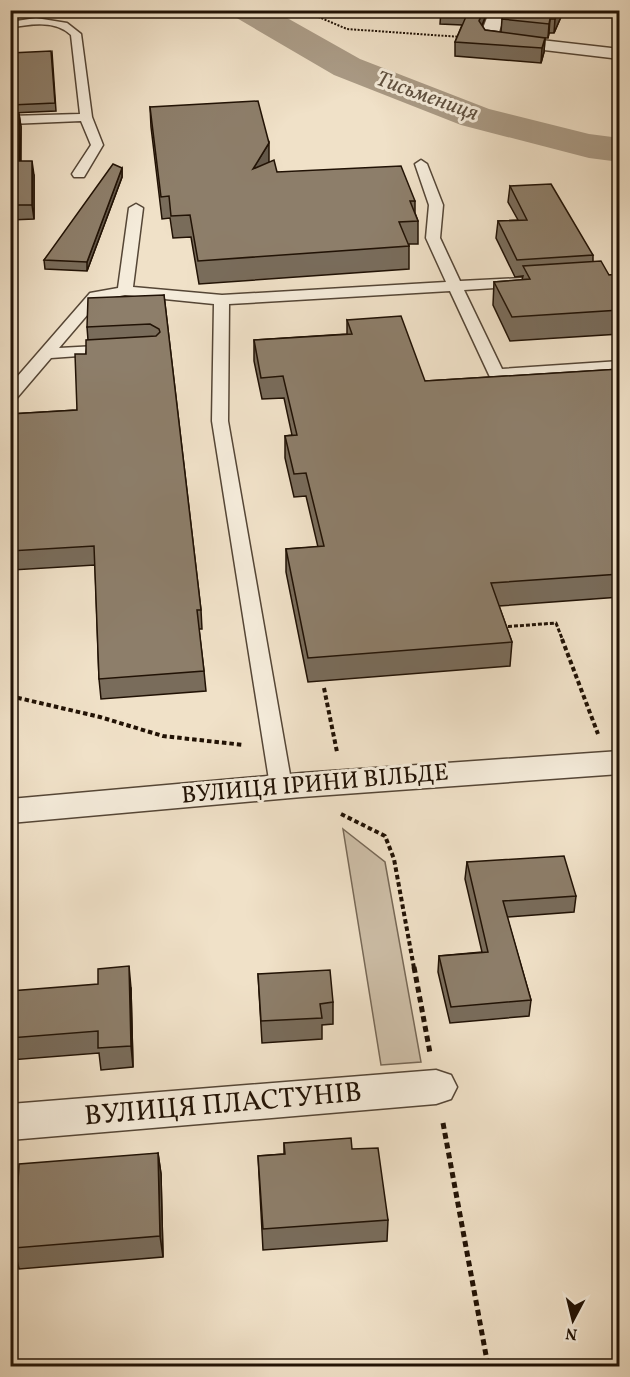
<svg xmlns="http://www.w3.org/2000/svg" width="630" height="1377" font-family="Vollkorn,serif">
<rect width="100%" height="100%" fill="#f0e1c8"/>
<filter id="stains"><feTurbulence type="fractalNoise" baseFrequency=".00333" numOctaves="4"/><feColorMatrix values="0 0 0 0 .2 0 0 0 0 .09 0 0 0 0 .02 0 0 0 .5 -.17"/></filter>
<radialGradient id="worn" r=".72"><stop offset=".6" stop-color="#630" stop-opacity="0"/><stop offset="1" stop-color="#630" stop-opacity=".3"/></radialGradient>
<path fill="#cdbea7" stroke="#776856" stroke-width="1.5" d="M343,829L385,862L421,1062L381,1065Z"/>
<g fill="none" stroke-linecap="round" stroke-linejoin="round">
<path fill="#aa9b86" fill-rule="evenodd" d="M230,10H273L360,59L489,109L589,134L620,138V162L589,158L461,125L334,75L235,17Z"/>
<g stroke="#554636" stroke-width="3">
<g id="lane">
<path d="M36,18L67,23L81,34L92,117L103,145L84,177H74L72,174L91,145L81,121L10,124V116L80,114L71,35C55,20 30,24 10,28V22Z"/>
<path d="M421,160L427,164L443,205L440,238L460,281L523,278L530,282L523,286L464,290L502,369L620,361V371L490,377L450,291L229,304L228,421L292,786L289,791L281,794L273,791L270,786L212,421L214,304L125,295L100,300L59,348L115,345L121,347L123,350L121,353L51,358L16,399L10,401V385L90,293L118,288L129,208L136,204L143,208L133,287L222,295L446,282L426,238L429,205L415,164Z"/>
</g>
</g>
<g stroke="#554636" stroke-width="3">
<g id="street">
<path d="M490,10H506L498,35L620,49V59L486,43L480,36Z"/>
<path d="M620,751V774L302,797L10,823V799L302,773Z"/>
<path d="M436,1070L451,1075L457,1087L451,1099L436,1104L10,1140V1104Z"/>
</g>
</g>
<path stroke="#211205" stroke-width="2" stroke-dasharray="2 1.5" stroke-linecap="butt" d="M302,10L347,29L461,37"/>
<path stroke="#211205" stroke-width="3" stroke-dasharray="4 2" stroke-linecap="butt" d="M502,627L556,623L563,641"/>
<g stroke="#211205" stroke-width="4" stroke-dasharray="4.5 3" stroke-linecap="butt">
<path d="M562,639L598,734"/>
<path d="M324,688L337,752"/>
<path d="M10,696L100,717L163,736L244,745"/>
<path d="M341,814L385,836L394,859L414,968"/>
</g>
<g stroke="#211205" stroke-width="5" stroke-dasharray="6 4" stroke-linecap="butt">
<path d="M414,967L430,1053"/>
<path d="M443,1123L488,1366"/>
</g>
<use href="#lane" fill="#f5ecdb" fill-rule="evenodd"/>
<use href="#street" fill="#f5ecdb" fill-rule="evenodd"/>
</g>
<g fill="#796c5b" stroke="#211205" stroke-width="1.5">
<path d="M441,10H488L482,26L485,30L501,32L502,19L564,10L554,33H549L548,38H545L544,52L541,63L455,56V42L462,25L440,24Z"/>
<path d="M52,52L56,111L12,113L11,105Z"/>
<path d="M150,107L269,162L277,172L415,201V213L418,221V244H409V269L199,284L191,237L173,238L170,218L162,219L151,127Z"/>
<path d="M10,114H19L21,127V161L34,175V219L10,220Z"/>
<path d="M122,168V177L87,271L45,269L44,260Z"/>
<path d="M510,186L593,255V262L609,275L620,274V334L510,341L493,305L494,282L522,280L523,276L515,277L496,238L498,221L518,220L508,202Z"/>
<path d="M164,295L201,610L202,629H199L204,671L206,691L101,699L99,679L95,565L12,570L10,561L12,475H10V414L77,410L88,340L87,327Z"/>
<path d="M347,320L425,381L620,369V597L499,606L512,642L510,666L308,682L286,572V549L318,547L306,496L294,497L285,458V436L292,435L284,398L262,399L254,361V340L347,334Z"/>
<path d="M467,862L576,896L574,912L507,917L531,1000L529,1016L450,1023L438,972L439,956L482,952L465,879Z"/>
<path d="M258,974L333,1002V1024L322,1025V1039L262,1043Z"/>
<path d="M131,988L133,1067L101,1070L99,1053L10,1060V991Z"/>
<path d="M284,1143L352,1149L388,1220L387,1241L263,1250L258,1156L284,1154Z"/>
<path d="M158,1153L161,1174L163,1257L19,1269L14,1248Z"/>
</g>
<g fill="#63584a" stroke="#211205" stroke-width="1.5">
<path d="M483,10H488L478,35L479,21Z"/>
<path d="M559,10H564L554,33L555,19Z"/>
<path d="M550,19L549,33L548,38L549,24Z"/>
<path d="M545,38L544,52L541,63L542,48Z"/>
<path d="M19,114L21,127L20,175L19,161Z"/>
<path d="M269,143V164L253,169Z"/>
<path d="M32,161L34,175V219L32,205Z"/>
<path d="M122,168V177L87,271V262Z"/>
<path d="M129,966L131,988L133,1067L131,1046Z"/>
<path d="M158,1153L161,1174L163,1257L160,1236Z"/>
</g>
<g fill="#8d7e6a" stroke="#211205" stroke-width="1.5">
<path d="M450,10H483L479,21L485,30L545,38L542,48L455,42L468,12Z"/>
<path d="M504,10H559L555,19H550L549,24L502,19Z"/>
<path d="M51,51L55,103L11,105L10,53Z"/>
<path d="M258,101L269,143L253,169L274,160L277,172L401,166L415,201H410L418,221L399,222L409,246L198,261L190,215L171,216L169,196L161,197L150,107Z"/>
<path d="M10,114H19V161H32V205H10Z"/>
<path d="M113,164L122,168L87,262L44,260Z"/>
<path d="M551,184L593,255L517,260L498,221L527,220L510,186Z"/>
<path d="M601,261L609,275L620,274V310L512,317L494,282L530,279L523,266Z"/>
<path d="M164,295L201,610H197L204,671L99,679L94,546L10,551L12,456H10V414L77,410L75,354H86V340L156,336L160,332L159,329L150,324L87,327L88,298Z"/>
<path d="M401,316L425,381L620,369V574L491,583L512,642L308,658L286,549L324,546L306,473L294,474L285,436L297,435L283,376L261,378L254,340L352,334L347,320Z"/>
<path d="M564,856L576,896L503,901L531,1000L451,1007L439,956L488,952L467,862Z"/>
<path d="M129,966L131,1046L98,1048V1031L10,1038V991L98,984V969Z"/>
<path d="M330,970L333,1002L320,1004L322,1018L261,1021L258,974Z"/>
<path d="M351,1138L352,1149L378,1148L388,1220L263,1229L258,1156L285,1154L284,1143Z"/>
<path d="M158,1153L160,1236L14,1248L19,1164Z"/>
</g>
<g text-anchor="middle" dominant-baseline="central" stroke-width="6" stroke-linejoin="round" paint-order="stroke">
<g font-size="22" font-style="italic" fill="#5f503f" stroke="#f5ecdb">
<text transform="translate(427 97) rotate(20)">Тисьмениця</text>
</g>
<g font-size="24" fill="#211205" stroke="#f5ecdb">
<text transform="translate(315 785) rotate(-5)">ВУЛИЦЯ ІРИНИ ВІЛЬДЕ</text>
</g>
<g font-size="28" fill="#211205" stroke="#f5ecdb">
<text transform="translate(223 1105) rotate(-5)">ВУЛИЦЯ ПЛАСТУНІВ</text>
</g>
</g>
<rect width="630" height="1377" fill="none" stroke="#f0e1c8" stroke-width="36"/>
<rect x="12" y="12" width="606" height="1353" fill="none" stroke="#211205" stroke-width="3"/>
<rect x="18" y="18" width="594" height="1341" fill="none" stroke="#211205" stroke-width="1.5"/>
<g transform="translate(573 1320) rotate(187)" stroke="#f5ecdb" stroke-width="4.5" paint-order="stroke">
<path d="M0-4.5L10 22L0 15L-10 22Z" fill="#211205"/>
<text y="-9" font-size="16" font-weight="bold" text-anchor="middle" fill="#211205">N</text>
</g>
<rect width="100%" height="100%" filter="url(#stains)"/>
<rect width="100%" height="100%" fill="url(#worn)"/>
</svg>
